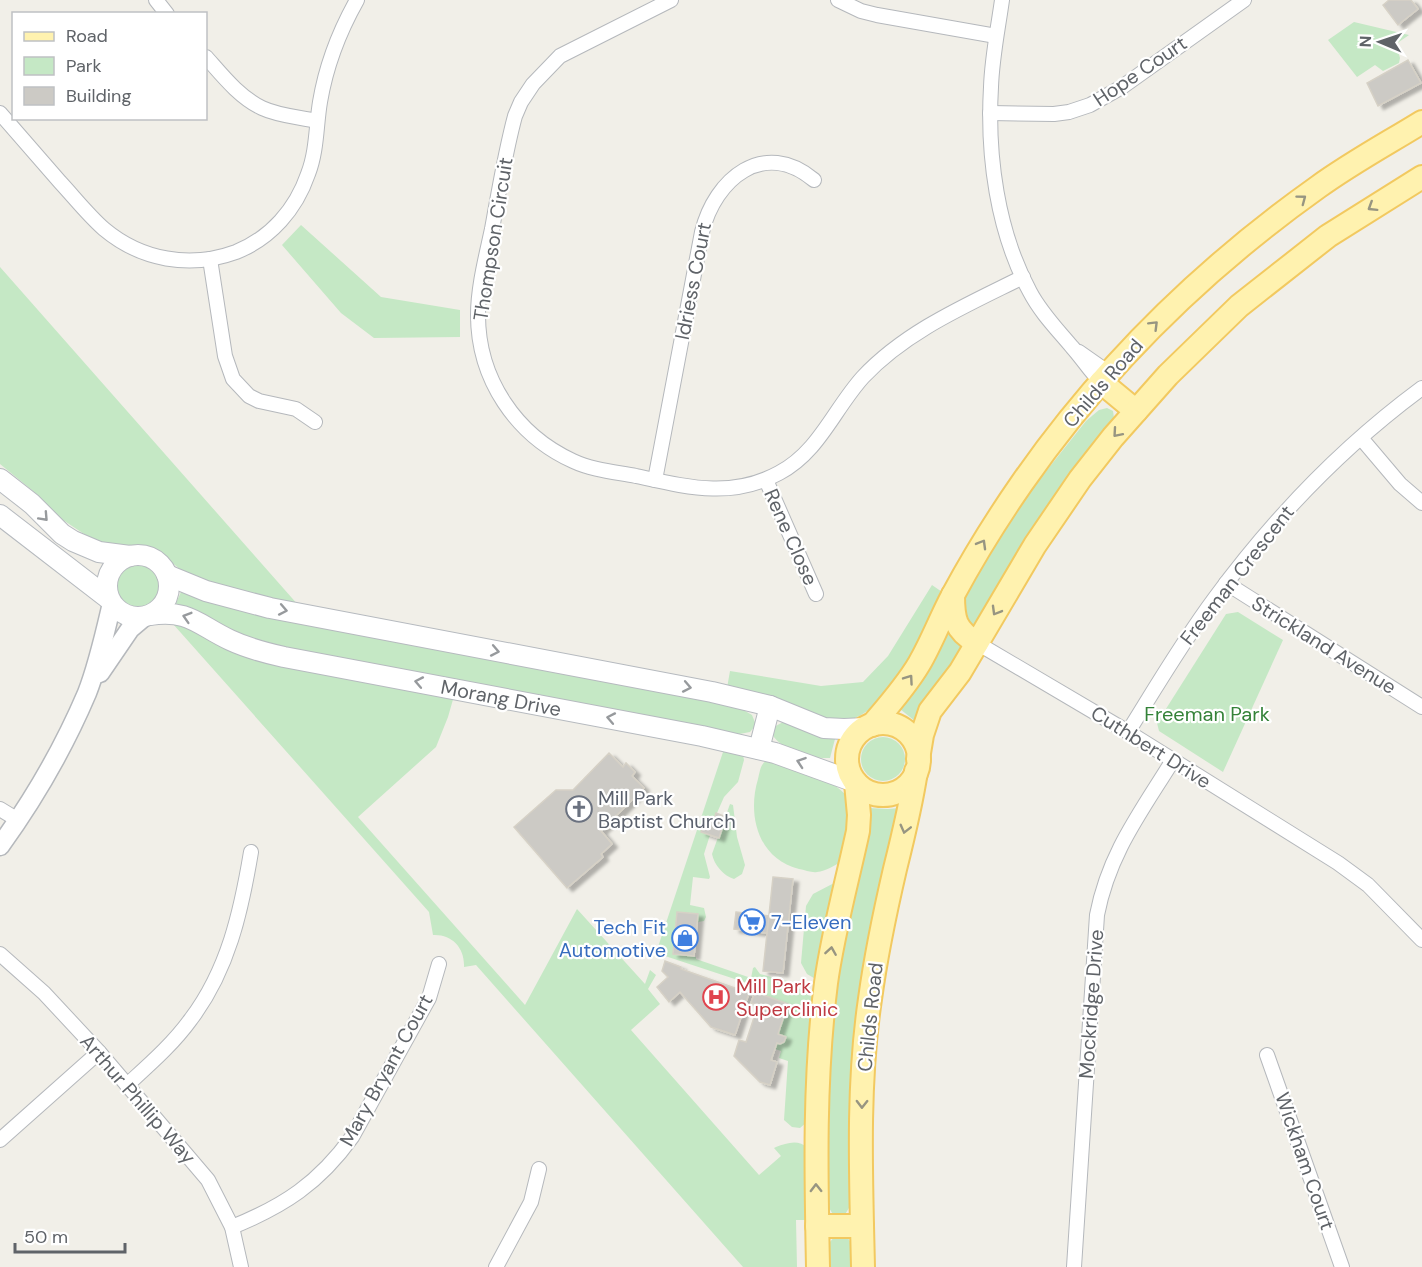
<svg xmlns="http://www.w3.org/2000/svg" width="1422" height="1267" font-family="'DM Sans',sans-serif">
<defs>
<filter id="shadow"><feDropShadow dx="5.5" dy="3.5" stdDeviation="1.5" flood-color="#0004"/></filter>
</defs>
<rect width="100%" height="100%" fill="#f1efe8"/>
<g fill="#c5e8c5">
<path d="M1354,22L1409,35L1396,44L1400,58L1399,63L1383,71L1375,65L1357,77L1328,40Z"/>
<path d="M301,225L381,297L460,310V337L374,338L341,313L282,245Z"/>
<path d="M0,267L299,606L200,579L181,570L155,549L139,546H120L102,543L87,536L60,518L39,496L0,464Z"/>
<path d="M1107,408L1113,411L1114,418L1111,425L971,629L960,610L961,600L1000,529L1086,421L1099,410Z"/>
<circle cx="139" cy="587" r="22"/>
<path d="M932,585L945,594C925,631 887,723 836,722C821,721 804,708 789,703C769,697 747,693 727,688L730,671L821,686L863,682L888,656Z"/>
<path d="M181,592L740,708L752,715L756,725L750,732L734,735L278,648L253,641L175,605Z"/>
<path d="M1238,612L1283,640L1223,772L1159,731L1157,723L1226,614Z"/>
<path d="M948,621L962,646V651L915,721L900,709Z"/>
<path d="M173,624L189,629L208,639L454,696L448,717L436,747L358,817L525,1005L577,909L645,984L650,970L656,975L648,989L660,1004L631,1030L759,1175L781,1156L774,1148L776,1147C787,1143 798,1139 808,1148L809,1220H796L797,1267H743L476,965L464,967C465,948 452,934 433,935L429,912Z"/>
<path d="M783,722H788L824,736L835,739L830,758C811,759 782,751 772,734L774,727Z"/>
<circle cx="883" cy="759" r="22"/>
<path d="M724,749L743,755L744,760L738,782L724,797L713,822L705,820L702,832L710,835L704,854L710,877L709,879L693,877L690,905L704,908L706,917L704,921L698,922V914L677,912L673,954L696,957V959L751,978L753,968L755,967L760,974L787,981L817,1000L807,1122L800,1128L792,1127L784,1120L788,1061L779,1058L781,1051L775,1049L777,1043L781,1044L785,1037L778,1034L788,1004L757,993L759,987L656,953Z"/>
<path d="M768,760C789,767 847,780 851,806C852,816 845,849 843,861C835,865 826,871 817,872C812,873 805,870 799,869C758,859 747,815 758,779C760,772 760,763 768,760Z"/>
<path d="M730,804L733,805L737,837L745,865L742,874L734,879C724,876 714,865 712,854Z"/>
<path d="M869,808L888,809L900,808L852,1203L844,1216H834L826,1203L829,1021Z"/>
<path d="M838,881L819,981L807,974L801,963L806,906L813,894Z"/>
<path d="M836,1235L846,1236C854,1244 854,1256 856,1267H825L829,1243Z"/>
</g>
<g fill="#cccac5" stroke="#d6d1c6" stroke-width="1.5" filter="url(#shadow)">
<path d="M1389,0H1411L1418,9L1398,25L1383,5Z"/>
<path d="M1408,60L1421,83L1378,106L1367,83Z"/>
<path d="M609,753L623,767L626,763L635,772L632,776L644,788L601,831L612,844L601,854L603,857L567,888L514,827L556,790H573Z"/>
<path d="M716,813L726,817L719,838L701,832L705,820L713,822Z"/>
<path d="M773,877L793,879L783,973L763,971Z"/>
<path d="M677,912L698,914L694,956L673,954Z"/>
<path d="M736,912L769,916L767,933L734,929Z"/>
<path d="M665,961L681,967V969L749,993L735,1035L711,1027L680,992L669,1002L657,987L668,977L662,971Z"/>
<path d="M755,992L788,1004L778,1034L786,1037L784,1042L780,1044L777,1043L771,1060L777,1062L770,1085L760,1082L734,1056L739,1040L746,1042L758,1005L751,1003Z"/>
</g>
<g fill="none" stroke-linecap="round" stroke-linejoin="round">
<g stroke="#b5b8bc" stroke-width="16">
<g id="minor">
<path d="M156,0L167,14"/>
<path d="M671,0L560,56L533,84L521,102L515,116C505,153 499,191 492,229C486,257 478,287 478,315C478,379 516,435 573,461C592,470 615,472 636,476C687,487 731,499 779,473C819,452 834,409 863,377C906,331 967,305 1023,277"/>
<path d="M838,0L861,11L877,15L996,36"/>
<path d="M1002,0C998,29 992,57 991,87C987,155 997,231 1030,292C1041,313 1057,329 1072,347C1082,358 1090,371 1101,382"/>
<path d="M206,57C222,75 239,97 262,108C279,116 299,117 317,121"/>
<path d="M0,113C20,136 40,159 60,182C74,197 88,215 104,229C141,260 190,269 236,252C271,238 296,209 308,174C317,151 316,126 320,102C326,66 339,32 357,0"/>
<path d="M990,113L1054,114L1069,112L1090,105L1122,87L1244,0"/>
<path d="M210,259L225,356L233,379L249,396L259,401L296,409L315,422"/>
<path d="M1079,352L1109,373"/>
<path d="M1361,438L1400,484L1422,503"/>
<path d="M655,480L702,232C715,179 764,138 814,180"/>
<path d="M766,480L816,594"/>
<path d="M1226,583L1422,707"/>
<path d="M977,643L1128,732L1338,863L1368,885L1422,940"/>
<path d="M1128,732C1156,687 1183,641 1215,598C1274,518 1342,447 1422,388"/>
<path d="M0,809L18,820"/>
<path d="M0,954L44,993L99,1052L208,1180L232,1227L241,1267"/>
<path d="M1267,1055L1342,1267"/>
<path d="M127,1085C150,1064 173,1044 191,1019C228,970 241,912 251,852"/>
<path d="M0,1140L99,1052"/>
<path d="M232,1227C284,1206 319,1183 352,1137L429,998L439,964"/>
<path d="M496,1267L531,1202L539,1169"/>
<path d="M1074,1267L1097,915C1109,853 1141,812 1173,760"/>
</g>
</g>
<g stroke="#b5b8bc" stroke-width="21">
<g id="tertiary">
<path d="M100,673L130,629L143,618"/>
<path d="M0,846C34,799 64,747 87,693C98,665 105,633 112,603"/>
</g>
</g>
<g stroke="#b6babf" stroke-width="22">
<g id="secondary">
<path d="M0,479L32,504L62,534L73,541L99,552L130,556"/>
<path d="M0,515L109,599"/>
<circle cx="138" cy="586" r="31"/>
<path d="M167,575L206,591L270,608L712,692L770,706L824,728L844,729L865,728"/>
<path d="M150,615C189,609 198,625 230,640C247,648 266,653 284,657L702,736L775,753L855,782"/>
<path d="M759,749L770,706"/>
</g>
</g>
<g stroke="#f2c960" stroke-width="26">
<g id="primary">
<path d="M1101,382L1136,411"/>
<path d="M953,595C953,619 955,630 977,643"/>
<circle cx="883" cy="759" r="36"/>
<path d="M872,725C889,705 906,686 919,664C932,642 941,617 953,595C974,556 997,519 1022,483C1102,368 1204,268 1318,187C1351,163 1388,143 1422,122"/>
<path d="M918,759L922,735L930,711L960,672L1035,545L1080,479L1113,437L1168,375L1239,306L1328,236L1422,177"/>
<path d="M817,1226H862"/>
<path d="M818,1267C816,1172 814,1078 826,983C833,932 847,882 858,831L859,815L856,783"/>
<path d="M863,1267C861,1178 857,1087 870,999C876,955 885,912 895,869C903,837 911,805 916,771"/>
</g>
</g>
<use href="#minor" stroke="#fff" stroke-width="14"/>
<use href="#tertiary" stroke="#fff" stroke-width="18"/>
<use href="#secondary" stroke="#fff" stroke-width="20"/>
<use href="#primary" stroke="#fff2af" stroke-width="22"/>
</g>
<defs><path id="oneway-chevron" d="M-2-3.5L2.5 0L-2 3.5" fill="none" stroke-width="1.6" stroke-linecap="round" stroke-linejoin="round" transform="scale(1.5)"/></defs>
<g stroke="#979581">
<use href="#oneway-chevron" transform="translate(1302 199) rotate(-37)"/>
<use href="#oneway-chevron" transform="translate(1372 207) rotate(148)"/>
<use href="#oneway-chevron" transform="translate(1154 325) rotate(-45)"/>
<use href="#oneway-chevron" transform="translate(1117 433) rotate(131)"/>
<use href="#oneway-chevron" transform="translate(982 544) rotate(-60)"/>
<use href="#oneway-chevron" transform="translate(996 611) rotate(120)"/>
<use href="#oneway-chevron" transform="translate(909 679) rotate(-55)"/>
<use href="#oneway-chevron" transform="translate(905 829) rotate(104)"/>
<use href="#oneway-chevron" transform="translate(831 951) rotate(-81)"/>
<use href="#oneway-chevron" transform="translate(862 1104) rotate(91)"/>
<use href="#oneway-chevron" transform="translate(816 1188) rotate(-91)"/>
</g>
<g stroke="#979a9d">
<use href="#oneway-chevron" transform="translate(44 517) rotate(47)"/>
<use href="#oneway-chevron" transform="translate(283 610) rotate(11)"/>
<use href="#oneway-chevron" transform="translate(187 617) rotate(-163)"/>
<use href="#oneway-chevron" transform="translate(495 651) rotate(11)"/>
<use href="#oneway-chevron" transform="translate(419 682) rotate(-169)"/>
<use href="#oneway-chevron" transform="translate(687 687) rotate(11)"/>
<use href="#oneway-chevron" transform="translate(611 718) rotate(-169)"/>
<use href="#oneway-chevron" transform="translate(801 762) rotate(-161)"/>
</g>
<defs>
<g id="church-ring" transform="scale(1.35)"><circle r="9.5" fill="#fff" stroke="#6b7280" stroke-width="1.5"/><path d="M-1.2-6h2.4v3.5h3.3v2.4h-3.3V6h-2.4V-.1h-3.3v-2.4h3.3Z" fill="#6b7280"/></g>
<g id="supermarket-ring" transform="scale(1.35)"><circle r="9.5" fill="#fff" stroke="#3f7fe0" stroke-width="1.5"/><path d="M-6-5.5h2.5l.6 2H6L4.5 2H-2.5L-4.4-4H-6ZM-1.5 3.2a1.3 1.3 0 1 0 .1 0ZM3 3.2a1.3 1.3 0 1 0 .1 0Z" fill="#3f7fe0"/></g>
<g id="shop-ring" transform="scale(1.35)"><circle r="9.5" fill="#fff" stroke="#3f7fe0" stroke-width="1.5"/><path d="M-5-2.5h2.3a2.7 3.5 0 0 1 5.4 0H5L5.5 6h-11ZM-1.5-2.5h3a1.5 2.3 0 0 0-3 0Z" fill="#3f7fe0"/></g>
<g id="hospital-ring" transform="scale(1.35)"><circle r="9.5" fill="#fff" stroke="#e0444e" stroke-width="1.5"/><path d="M-5-5h3v3.5h4V-5h3V5h-3V1.5h-4V5h-3Z" fill="#e0444e"/></g>
</defs>
<g fill-rule="evenodd">
<use href="#church-ring" x="579" y="809"/>
<use href="#supermarket-ring" x="752" y="922"/>
<use href="#shop-ring" x="685" y="938"/>
<use href="#hospital-ring" x="716" y="997"/>
</g>
<g text-anchor="middle" dominant-baseline="central" stroke-width="4.5" stroke-linejoin="round" paint-order="stroke">
<g font-size="20" fill="#5f6368" stroke="#fff">
<text transform="translate(1140 71) rotate(-34)">Hope Court</text>
<text transform="translate(493 239) rotate(-81)">Thompson Circuit</text>
<text transform="translate(693 281) rotate(-79)">Idriess Court</text>
<text transform="translate(1103 383) rotate(-49)">Childs Road</text>
<text transform="translate(791 537) rotate(66)">Rene Close</text>
<text transform="translate(1237 575) rotate(-52)">Freeman Crescent</text>
<text transform="translate(1324 645) rotate(32)">Strickland Avenue</text>
<text transform="translate(501 698) rotate(11)">Morang Drive</text>
<text transform="translate(1151 747) rotate(32)">Cuthbert Drive</text>
<text transform="translate(1091 1004) rotate(-86)">Mockridge Drive</text>
<text transform="translate(870 1017) rotate(-84)">Childs Road</text>
<text transform="translate(386 1070) rotate(-61)">Mary Bryant Court</text>
<text transform="translate(138 1099) rotate(49)">Arthur Phillip Way</text>
<text transform="translate(1305 1161) rotate(71)">Wickham Court</text>
</g>
<g font-size="20" fill="#348238" stroke="#fff">
<text x="1207" y="714">Freeman Park</text>
</g>
<g font-size="20" fill="#5b616d" stroke="#fff" text-anchor="start">
<text x="598" y="798">Mill Park<tspan x="598" dy="23">Baptist Church</tspan></text>
</g>
<g font-size="20" fill="#366cbe" stroke="#fff" text-anchor="start">
<text x="771" y="922">7-Eleven</text>
<text x="666" y="927" text-anchor="end">Tech Fit<tspan x="666" dy="23">Automotive</tspan></text>
</g>
<g font-size="20" fill="#be3a42" stroke="#fff" text-anchor="start">
<text x="736" y="986">Mill Park<tspan x="736" dy="23">Superclinic</tspan></text>
</g>
</g>
<rect x="12" y="12" width="195" height="108" fill="#ffffff" stroke="#bfc1c3" stroke-width="1.5"/>
<rect x="24" y="32" width="30" height="9" fill="#fff2af" stroke="#bfc1c3" stroke-width="1.5"/>
<text x="66" y="42" font-size="18" fill="#5f6368">Road</text>
<rect x="24" y="57" width="30" height="18" fill="#c5e8c5" stroke="#bfc1c3" stroke-width="1.5"/>
<text x="66" y="72" font-size="18" fill="#5f6368">Park</text>
<rect x="24" y="87" width="30" height="18" fill="#cccac5" stroke="#bfc1c3" stroke-width="1.5"/>
<text x="66" y="102" font-size="18" fill="#5f6368">Building</text>
<g transform="translate(1380 42) rotate(272)" stroke="#ffffff" stroke-width="4.5" paint-order="stroke">
<path d="M0-4.5L10 22L0 15L-10 22Z" fill="#5f6368"/>
<text y="-9" font-size="16" font-weight="bold" text-anchor="middle" fill="#5f6368">N</text>
</g>
<path d="M15 1243v9h110v-9" fill="none" stroke="#5f6368" stroke-width="3"/>
<text x="24" y="1243" font-size="18" fill="#5f6368" stroke="#ffffff" stroke-width="4.5" paint-order="stroke">50 m</text>
</svg>
